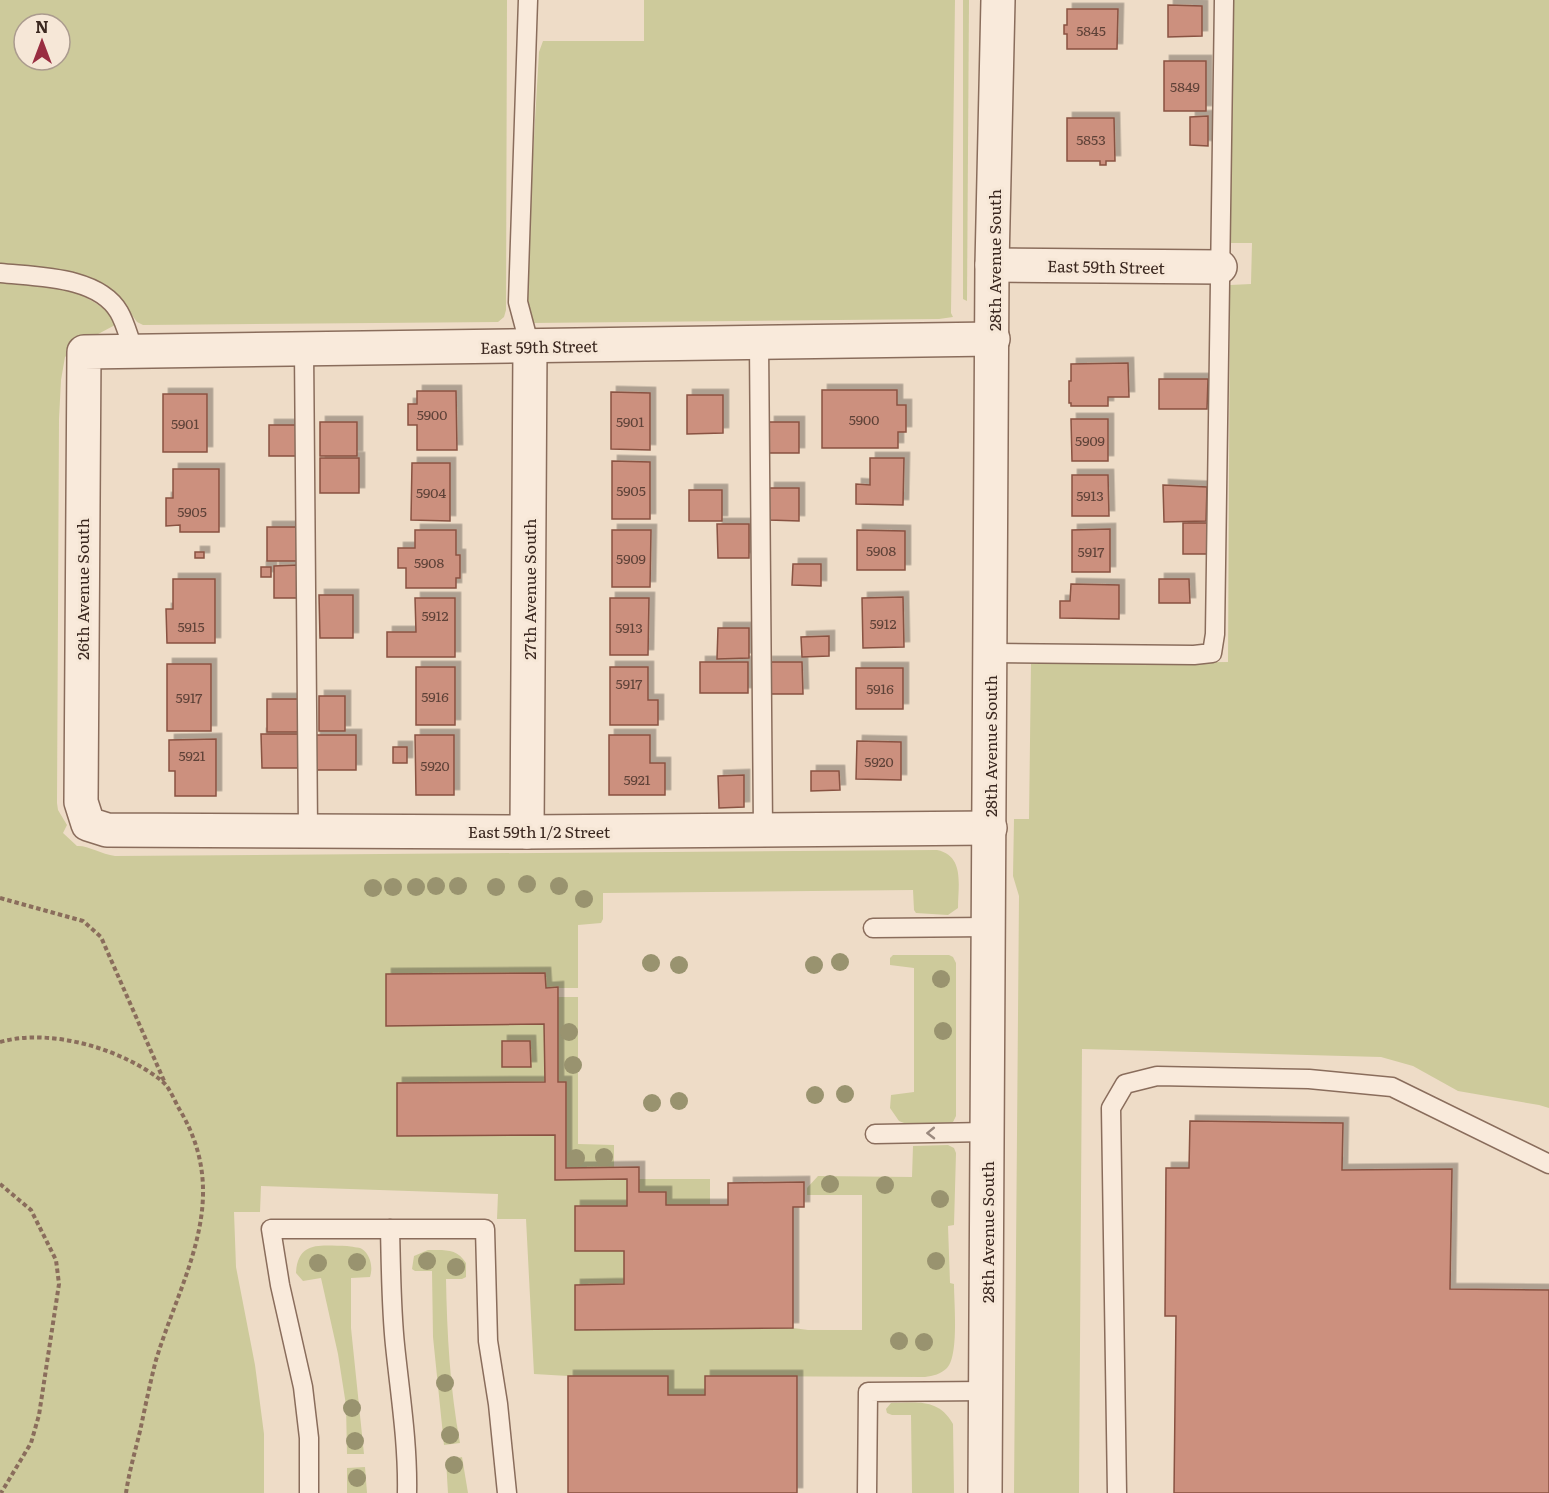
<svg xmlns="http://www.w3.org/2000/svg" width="1549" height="1493" font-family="Literata,serif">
<defs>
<filter id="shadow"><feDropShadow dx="5.5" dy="-5.5" stdDeviation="0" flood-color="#0004"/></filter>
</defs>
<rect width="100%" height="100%" fill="#eedcc7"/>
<g fill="#cdca9b" fill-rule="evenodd">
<path d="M0,0H507L506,310L504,317L498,322L143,325L137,322L124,304L0,269ZM24,24H60V60H24Z"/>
<path d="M644,0H955L951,313L953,317L939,319L530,323L524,309L539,52L543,41H644Z"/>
<path d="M963,0H969L967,301L963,299Z"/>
<path d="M1232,0H1549V1108L1539,1105L1458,1091L1413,1066L1381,1057L1082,1049L1079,1493H1014L1019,896L1013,876L1014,819H1029L1031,664L1228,662L1230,285L1251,284L1252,243H1230Z"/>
<path d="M0,281C19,283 39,282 57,286C75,291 109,306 117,324L83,342L65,357L61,380L59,419L57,803L58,810L67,825L63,833L77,846C87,845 101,854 115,856L937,850C965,856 958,885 958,908L948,915L916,913L914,910L913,890L603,893V919L601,923L578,925V988H546L545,973L386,974L387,1026L544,1024L545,1082L397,1083V1136L555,1135V1180L627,1179V1206L575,1207V1251H624V1284L575,1285V1330L793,1328L808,1330H862V1195H807V1188L818,1176L912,1177L913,1146L948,1145L954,1148L956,1153L954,1225L948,1226L950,1283L954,1284C954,1302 959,1356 947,1368C941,1374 933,1376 925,1377L706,1376L705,1395H668V1376H568L534,1374L526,1219H497L498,1194L261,1186L260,1212H234L236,1267L255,1365L264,1434V1493H0ZM502,1041H530L531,1066L502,1067Z"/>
<path d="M893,955H949L953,957L956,963V1116L953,1122L947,1125L911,1126L899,1121L890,1108L891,1095L914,1092V968L890,965V958Z"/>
<path d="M558,997H578V1144L614,1145V1167L566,1168V1083L558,1082Z"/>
<path d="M639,1179H710V1205H666V1193L639,1192Z"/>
<path d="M347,1246C351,1247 359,1247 362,1249C371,1255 373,1268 370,1277L351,1278V1328L364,1454H347L346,1405L338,1354L321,1278L303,1281L296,1273C298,1240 321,1246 347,1246Z"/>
<path d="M428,1250C444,1250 457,1248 466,1263V1277L462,1279H446C447,1334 450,1389 460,1443L444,1445L433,1337L432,1271H415L412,1269L414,1256Z"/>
<path d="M891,1403C918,1403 938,1398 953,1424L954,1493H912L911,1415H892L887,1413L886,1409Z"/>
<path d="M462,1457L468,1493H448L446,1460Z"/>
<path d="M365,1467L367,1493H347V1468Z"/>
</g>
<g fill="#cc907e" stroke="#895242" stroke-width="1.5" filter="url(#shadow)">
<path d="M1168,5L1202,6V36L1168,37Z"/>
<path d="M1067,9H1118L1117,49H1067V34H1064V25H1067Z"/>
<rect x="1164" y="61" width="42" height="50"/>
<path d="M1208,116V146L1190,145V117Z"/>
<path d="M1067,118H1114L1115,161H1106V165H1100V161H1067Z"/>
<path d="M1128,363L1129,397H1108V406H1071V403H1069V381H1071V364Z"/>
<path d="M1159,379H1208L1207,409H1159Z"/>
<path d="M822,390H897V405H906V432H898V448H822Z"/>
<path d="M417,391H456L457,450H417V425H408V404H417Z"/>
<path d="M611,392L650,393V450L611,449Z"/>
<rect x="163" y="394" width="44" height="58"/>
<path d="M687,395H723V433L687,434Z"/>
<path d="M1071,419H1108V461H1072Z"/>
<rect x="320" y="422" width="37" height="34"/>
<rect x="769" y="422" width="30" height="31"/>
<rect x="269" y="425" width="31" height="31"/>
<rect x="320" y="458" width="39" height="35"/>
<path d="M870,458H904L903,505L856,504V484L870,485Z"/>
<path d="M612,461L650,462V519H612Z"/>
<path d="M412,463H450V521L411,520Z"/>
<path d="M173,469H219V532H180V525L166,526V498H173Z"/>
<path d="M1072,475H1108L1109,516H1072Z"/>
<path d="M1163,485L1207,487L1206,521L1164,522Z"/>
<path d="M769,488H799V521L769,520Z"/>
<rect x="689" y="490" width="33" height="31"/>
<rect x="1183" y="523" width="24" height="31"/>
<path d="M717,524H749V558H718Z"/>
<rect x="267" y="527" width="32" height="34"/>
<path d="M1110,529V572H1072V530Z"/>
<path d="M415,530H456V555H460V578H456V588H406V568H398V548H415Z"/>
<path d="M612,530H651L650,587H612Z"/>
<path d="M857,530L905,531V570H857Z"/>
<rect x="195" y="552" width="9" height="6"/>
<path d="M793,564H821V586L792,585Z"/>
<path d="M299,565V598H274V566Z"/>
<rect x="261" y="567" width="10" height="10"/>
<path d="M173,579H215V643H167L166,609H173Z"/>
<path d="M1159,579H1189L1190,603H1159Z"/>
<path d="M1071,584L1119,585V619L1060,618V601H1070Z"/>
<path d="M319,595H353V638H320Z"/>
<path d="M903,597L904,647L863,648L862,598Z"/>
<path d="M415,598H455V657H387V632H416Z"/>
<path d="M610,598H649L648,655H610Z"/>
<path d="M718,628H749V658L717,659Z"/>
<path d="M829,636V656L802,657L801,637Z"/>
<rect x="700" y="662" width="48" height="31"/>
<path d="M767,662H802L803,694H768Z"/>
<rect x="167" y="664" width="44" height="67"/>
<rect x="416" y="667" width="39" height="58"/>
<path d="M610,667H648V700H658V725H610Z"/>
<rect x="856" y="668" width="47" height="41"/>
<rect x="319" y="696" width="26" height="35"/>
<rect x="267" y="699" width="31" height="33"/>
<path d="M261,734H298V768H262Z"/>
<rect x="315" y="735" width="41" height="35"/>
<path d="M415,735H454V795H416Z"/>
<path d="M609,735H650V763H665V795H609Z"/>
<path d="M216,739V796H175V771H169V740Z"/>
<path d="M857,741L901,742V780L856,779Z"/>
<rect x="393" y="747" width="14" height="16"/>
<path d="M811,771H839L840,790L811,791Z"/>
<path d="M744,775V807L719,808L718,776Z"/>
<path d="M545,973L546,988L558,987V1082H566V1168L639,1167V1192H666V1205H728V1183L804,1182V1207H793V1328L575,1330V1285L624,1284V1251H575V1206H627V1179L555,1180V1135L397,1136V1083L545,1082L544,1024L386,1026V974Z"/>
<path d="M502,1041H530L531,1067H502Z"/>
<path d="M1190,1121L1343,1123L1342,1170L1452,1169L1450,1289L1549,1290V1493H1174L1176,1316H1165L1166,1168H1189Z"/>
<path d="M568,1376H668V1395H705V1376H797V1493H568Z"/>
</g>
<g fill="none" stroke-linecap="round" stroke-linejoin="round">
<g stroke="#8a6d5c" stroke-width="21">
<g id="service">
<path d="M528,0L518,302L530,347"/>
<path d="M0,273C37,277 98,276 119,312C126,324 129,339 134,351"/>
<path d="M759,343L763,830"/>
<path d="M304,349L308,830"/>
<path d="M991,653L1194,655L1212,653L1215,634L1224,0"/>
<path d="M873,928L989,927"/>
<path d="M875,1134L987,1132"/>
<path d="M390,1229C391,1267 391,1306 395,1345C400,1394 408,1443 407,1493"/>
<path d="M309,1493V1438L303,1387L280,1285L271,1229H485L488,1341L498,1404L507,1493"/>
<path d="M867,1493L868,1392L986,1391"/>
<path d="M1117,1493L1111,1108L1125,1084L1157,1076L1309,1079L1392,1087L1549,1164"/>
</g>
</g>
<g stroke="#8a6d5c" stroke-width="36">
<g id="minor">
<path d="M992,265L1220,267"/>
<path d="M990,828L527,832L107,830L88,824L81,802L84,352L993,339"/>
<path d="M527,832L530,347"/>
<path d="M985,1493L992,265L998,0"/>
</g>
</g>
<g stroke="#8a6d5c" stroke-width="4" stroke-dasharray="4.5 3" stroke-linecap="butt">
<path d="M0,898L83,921L101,937L165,1083"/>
<path d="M0,1042C39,1031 87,1041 124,1058C135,1063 157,1075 166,1085C172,1093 176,1104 181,1112C232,1200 182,1275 156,1360C150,1383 145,1408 140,1431C135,1452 129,1472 126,1493"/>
<path d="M0,1184L31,1210L56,1260L59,1284L39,1415L31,1443L1,1493"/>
</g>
<use href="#service" stroke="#f9eadb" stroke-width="18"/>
<use href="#minor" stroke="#f9eadb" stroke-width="33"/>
</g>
<g fill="#99936f">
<circle cx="527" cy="884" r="9"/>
<circle cx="436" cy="886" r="9"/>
<circle cx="458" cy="886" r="9"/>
<circle cx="559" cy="886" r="9"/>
<circle cx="393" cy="887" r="9"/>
<circle cx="416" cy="887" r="9"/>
<circle cx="496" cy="887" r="9"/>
<circle cx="373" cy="888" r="9"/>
<circle cx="584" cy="899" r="9"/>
<circle cx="840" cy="962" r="9"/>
<circle cx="651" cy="963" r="9"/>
<circle cx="679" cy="965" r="9"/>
<circle cx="814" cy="965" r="9"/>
<circle cx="941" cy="979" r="9"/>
<circle cx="943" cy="1031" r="9"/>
<circle cx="569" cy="1032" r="9"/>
<circle cx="573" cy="1065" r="9"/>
<circle cx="845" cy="1094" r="9"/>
<circle cx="815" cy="1095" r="9"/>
<circle cx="679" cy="1101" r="9"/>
<circle cx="652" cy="1103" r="9"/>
<circle cx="604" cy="1157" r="9"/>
<circle cx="576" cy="1158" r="9"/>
<circle cx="830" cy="1184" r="9"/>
<circle cx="885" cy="1185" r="9"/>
<circle cx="940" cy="1199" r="9"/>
<circle cx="427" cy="1261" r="9"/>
<circle cx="936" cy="1261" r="9"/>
<circle cx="357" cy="1262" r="9"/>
<circle cx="318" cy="1263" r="9"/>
<circle cx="456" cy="1267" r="9"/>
<circle cx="899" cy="1341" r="9"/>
<circle cx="924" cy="1342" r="9"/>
<circle cx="445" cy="1383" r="9"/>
<circle cx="352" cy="1408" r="9"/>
<circle cx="450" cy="1435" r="9"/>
<circle cx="355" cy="1441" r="9"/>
<circle cx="454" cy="1465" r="9"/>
<circle cx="357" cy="1478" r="9"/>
</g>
<defs><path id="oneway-chevron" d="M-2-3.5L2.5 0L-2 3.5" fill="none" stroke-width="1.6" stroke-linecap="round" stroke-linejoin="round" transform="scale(1.5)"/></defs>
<use stroke="#9a897e" href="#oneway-chevron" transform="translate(931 1133) rotate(179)"/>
<g text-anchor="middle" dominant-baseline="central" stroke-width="6" stroke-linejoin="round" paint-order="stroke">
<g font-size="14" fill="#5f4238">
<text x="1091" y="30">5845</text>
<text x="1185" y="86">5849</text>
<text x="1091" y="139">5853</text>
<text x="432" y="414">5900</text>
<text x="864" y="419">5900</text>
<text x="630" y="421">5901</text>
<text x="185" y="423">5901</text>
<text x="1090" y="440">5909</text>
<text x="631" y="490">5905</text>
<text x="431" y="492">5904</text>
<text x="1090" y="495">5913</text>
<text x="192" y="511">5905</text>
<text x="881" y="550">5908</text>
<text x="1091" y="551">5917</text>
<text x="631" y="558">5909</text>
<text x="429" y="562">5908</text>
<text x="435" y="615">5912</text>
<text x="883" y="623">5912</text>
<text x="191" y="626">5915</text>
<text x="629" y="627">5913</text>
<text x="629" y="683">5917</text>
<text x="880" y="688">5916</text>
<text x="435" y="696">5916</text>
<text x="189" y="697">5917</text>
<text x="192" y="755">5921</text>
<text x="879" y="761">5920</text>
<text x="435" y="765">5920</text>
<text x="637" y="779">5921</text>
</g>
<g font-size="16" fill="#3b2820" stroke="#f6e7d7">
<text transform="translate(994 260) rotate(-90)">28th Avenue South</text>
<text transform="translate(1106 266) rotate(1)">East 59th Street</text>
<text transform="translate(539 346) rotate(-1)">East 59th Street</text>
<text transform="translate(82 589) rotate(-90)">26th Avenue South</text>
<text transform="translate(529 589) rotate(-90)">27th Avenue South</text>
<text transform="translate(990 746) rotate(-90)">28th Avenue South</text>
<text x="539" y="831">East 59th 1/2 Street</text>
<text transform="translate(987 1232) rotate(-90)">28th Avenue South</text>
</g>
</g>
<g transform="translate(42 42)"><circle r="28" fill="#f6e7d7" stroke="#ab9b8e" stroke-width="1.5"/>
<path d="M0-4.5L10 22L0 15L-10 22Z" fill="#992d41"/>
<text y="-9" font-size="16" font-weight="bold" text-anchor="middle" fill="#3b2820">N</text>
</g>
</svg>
